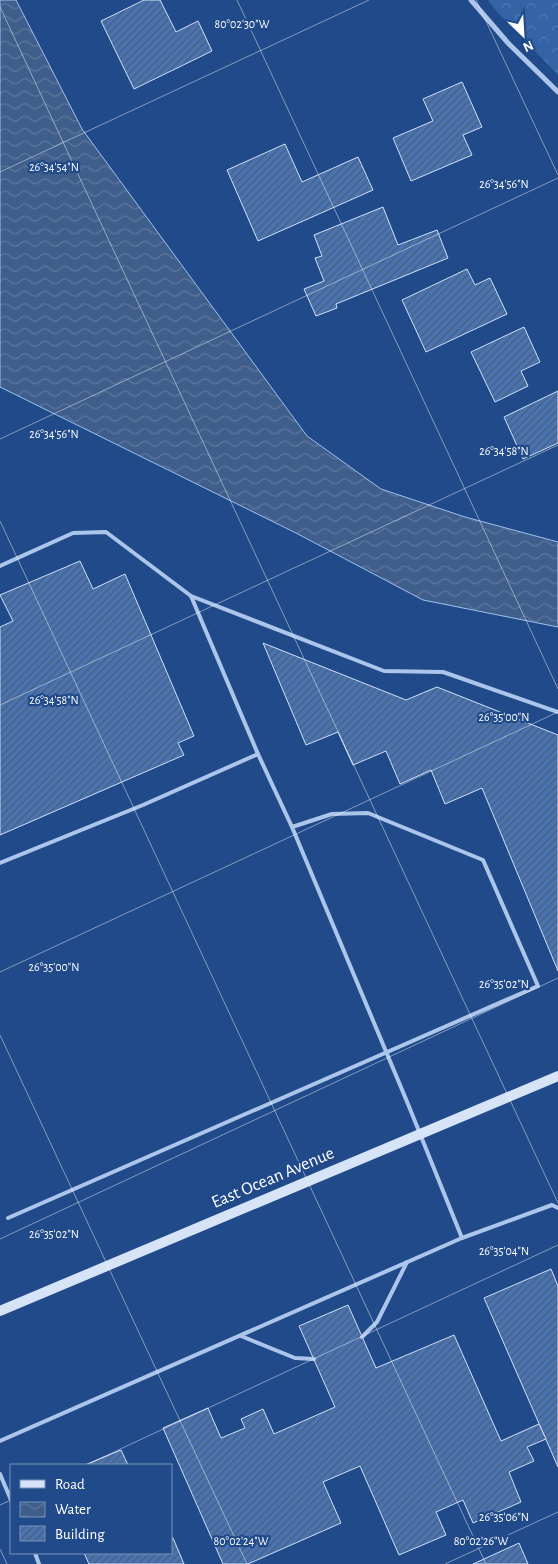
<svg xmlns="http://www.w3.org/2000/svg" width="558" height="1564" font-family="'Alegreya Sans',sans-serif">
<defs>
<pattern id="forest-crowns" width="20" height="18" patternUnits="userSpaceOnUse" patternTransform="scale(1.25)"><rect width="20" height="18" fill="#3463a6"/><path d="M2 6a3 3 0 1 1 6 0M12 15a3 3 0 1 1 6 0" fill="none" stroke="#527ab3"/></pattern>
<pattern id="water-waves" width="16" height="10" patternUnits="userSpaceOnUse" patternTransform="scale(1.25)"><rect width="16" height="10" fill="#405e8c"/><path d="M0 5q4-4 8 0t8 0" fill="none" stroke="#5d769d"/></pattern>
<pattern id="building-hatch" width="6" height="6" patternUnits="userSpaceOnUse" patternTransform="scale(1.25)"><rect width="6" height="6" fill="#4973b1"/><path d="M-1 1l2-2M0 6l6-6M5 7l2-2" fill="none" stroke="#4b5e79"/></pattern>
</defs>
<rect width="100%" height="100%" fill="#204a89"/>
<path fill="url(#forest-crowns)" d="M488,0H558V75L497,12Z"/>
<path fill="url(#water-waves)" stroke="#9fc0ec" d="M0,0H16L82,129L307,436L381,489L465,517L558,542V627L423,600L296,533L0,387Z"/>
<g fill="url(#building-hatch)" stroke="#d0e1f8">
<path d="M144,0H160L176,32L198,21L212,51L134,89L101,21Z"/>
<path d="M462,82L482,127L463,135L472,155L411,181L393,138L433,121L423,99Z"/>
<path d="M285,144L302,182L358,157L373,190L258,241L227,170Z"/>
<path d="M383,207L398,245L437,230L448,258L336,304L337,308L316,316L304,289L324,281L315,258L322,256L314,235Z"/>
<path d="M467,269L475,285L490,278L507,314L426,352L402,300Z"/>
<path d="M524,327L540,362L521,371L528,386L495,402L471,352Z"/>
<path d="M558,391V443L523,459L504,417Z"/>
<path d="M80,561L93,589L125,574L194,736L178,743L184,755L0,835V627L13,621L0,595Z"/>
<path d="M263,643L406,700L437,687L558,735V971L482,788L445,804L431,770L400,784L386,751L353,765L338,732L306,745Z"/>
<path d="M551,1269L558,1286V1467L484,1298Z"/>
<path d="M348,1305L376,1368L454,1335L501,1441L539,1424L546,1439L527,1447L534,1461L509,1472L521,1502L473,1523L463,1500L436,1512L446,1535L399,1555L360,1466L323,1482L341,1523L248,1564H223L163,1428L208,1408L221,1438L245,1428L241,1419L263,1409L274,1434L335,1407L299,1326Z"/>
<path d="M121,1450L128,1465H85Z"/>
<path d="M171,1538H173L184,1564H89L84,1553H171Z"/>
<path d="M519,1543L528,1564H473Z"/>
</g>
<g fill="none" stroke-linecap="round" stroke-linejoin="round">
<g stroke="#acc6eb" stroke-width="4">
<path d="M0,566L73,533L106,532L191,596"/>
<path d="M258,754L191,596L384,671L443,672L558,712"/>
<path d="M0,863L143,805L258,754L292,827L408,1104L462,1238"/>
<path d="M8,1218L538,986L483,860L368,813L332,814L292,827"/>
<path d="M241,1336L295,1358L314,1359"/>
<path d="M362,1337L377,1322L407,1262"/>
<path d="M0,1441L462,1238L552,1205L558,1208"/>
<path d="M0,1474L11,1500"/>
<path d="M35,1553L39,1564"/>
</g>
<path stroke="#acc6eb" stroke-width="5" d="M471,0L508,43L558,92"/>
<path stroke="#d7e4f8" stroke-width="10" d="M0,1311L558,1076"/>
</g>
<path fill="none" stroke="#fff" stroke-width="1" stroke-opacity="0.45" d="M237,0L558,689M476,0L558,175M0,7L558,1203M0,172L369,0M0,439L558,178M0,521L486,1564M0,705L558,445M0,972L558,712M0,1035L247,1564M0,1239L558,978M86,1465L558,1245M0,1505L11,1500M0,1549L7,1564M445,1564L558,1512"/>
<g text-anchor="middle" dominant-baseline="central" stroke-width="4.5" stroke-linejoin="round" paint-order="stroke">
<g font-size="18" fill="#fff" stroke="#204a89">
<text transform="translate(273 1178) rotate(-23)">East Ocean Avenue</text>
</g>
</g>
<g font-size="12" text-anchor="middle" fill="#fff" stroke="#204a89" stroke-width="4.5" stroke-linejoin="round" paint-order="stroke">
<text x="242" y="28">80°02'30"W</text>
<text x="54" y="171">26°34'54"N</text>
<text x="504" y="188">26°34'56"N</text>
<text x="54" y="438">26°34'56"N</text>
<text x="504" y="455">26°34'58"N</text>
<text x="54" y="704">26°34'58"N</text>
<text x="504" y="721">26°35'00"N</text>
<text x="54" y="971">26°35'00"N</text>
<text x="504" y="988">26°35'02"N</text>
<text x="54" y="1238">26°35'02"N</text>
<text x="504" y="1255">26°35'04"N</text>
<text x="504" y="1521">26°35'06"N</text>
<text x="241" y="1545">80°02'24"W</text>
<text x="481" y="1545">80°02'26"W</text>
</g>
<rect x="10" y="1464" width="162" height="90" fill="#204a89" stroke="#7992b8"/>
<rect x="20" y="1480" width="25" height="8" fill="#d7e4f8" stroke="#7992b8"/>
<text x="55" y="1489" font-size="15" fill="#ffffff">Road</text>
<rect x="20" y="1502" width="25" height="15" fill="url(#water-waves)" stroke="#7992b8"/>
<text x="55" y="1514" font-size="15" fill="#ffffff">Water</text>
<rect x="20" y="1526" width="25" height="15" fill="url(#building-hatch)" stroke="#7992b8"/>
<text x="55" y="1539" font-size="15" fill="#ffffff">Building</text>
<g transform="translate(523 35) rotate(155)" stroke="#204a89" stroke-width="4" paint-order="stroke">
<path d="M0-4L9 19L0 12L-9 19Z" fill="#ffffff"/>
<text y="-8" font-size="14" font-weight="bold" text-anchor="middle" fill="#ffffff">N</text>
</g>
</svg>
